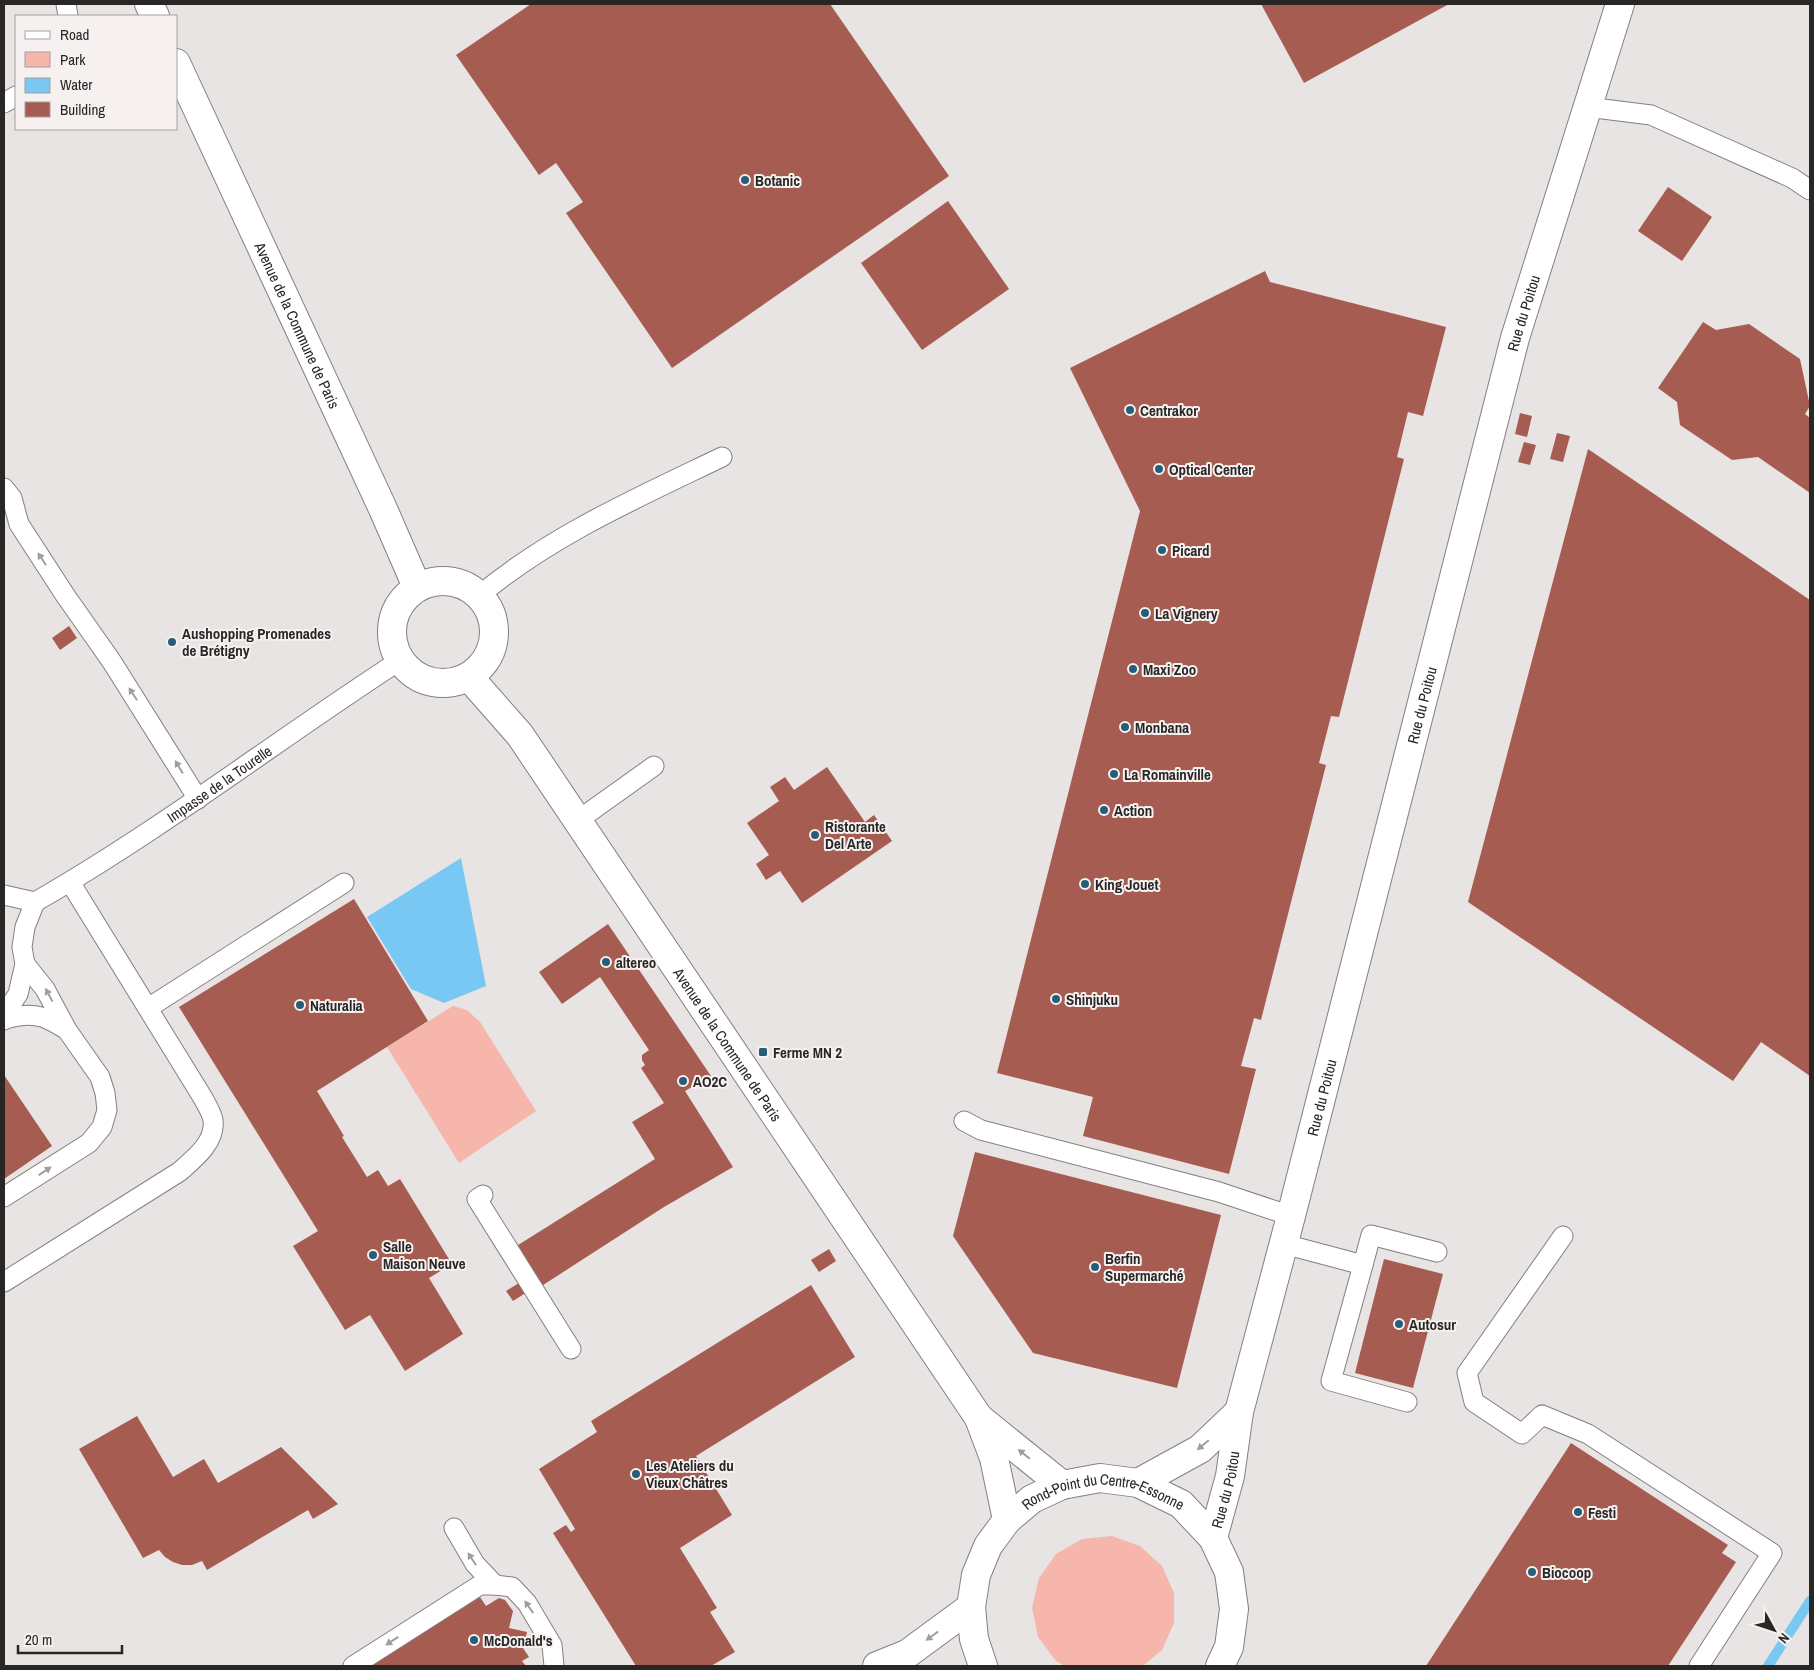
<svg xmlns="http://www.w3.org/2000/svg" width="1814" height="1670" font-family="'Archivo Narrow',sans-serif">
<rect width="100%" height="100%" fill="#e8e4e3"/>
<g fill="#f6b6ac">
<path d="M453,1006L467,1010L480,1022L536,1111L459,1163L387,1047Z"/>
<path d="M1112,1536L1140,1546L1162,1566L1174,1593V1623L1162,1650L1143,1666H1065L1056,1661L1038,1637L1032,1608L1039,1578L1056,1554L1082,1539Z"/>
</g>
<path fill="#79c8f4" d="M461,858L486,986L444,1003L411,989L367,917Z"/>
<g fill="none" stroke-linecap="round" stroke-linejoin="round">
<path stroke="#79c8f4" stroke-width="10" d="M1768,1666L1810,1601"/>
</g>
<g fill="#a75c51">
<path d="M531,4H830L949,176L672,368L566,213L583,202L556,163L539,175L456,55Z"/>
<path d="M1261,4H1449L1304,83Z"/>
<path d="M1668,187L1712,217L1682,261L1638,231Z"/>
<path d="M948,201L1009,289L922,350L861,263Z"/>
<path d="M1265,271L1270,282L1446,327L1423,416L1408,412L1397,457L1404,459L1339,717L1331,716L1319,763L1326,765L1261,1020L1254,1018L1241,1066L1256,1069L1229,1174L1083,1136L1093,1097L997,1073L1140,511L1070,368Z"/>
<path d="M1703,322L1716,330L1749,324L1800,359L1810,406L1805,414L1810,418V493L1758,457L1732,460L1680,425L1677,402L1658,388Z"/>
<path d="M1520,413L1532,416L1527,437L1515,434Z"/>
<path d="M1557,433L1570,436L1563,462L1550,459Z"/>
<path d="M1524,442L1536,445L1530,465L1518,462Z"/>
<path d="M1588,449L1810,600V1076L1761,1042L1733,1081L1468,902Z"/>
<path d="M69,626L77,638L60,650L52,638Z"/>
<path d="M827,767L865,822L874,815L892,841L802,903L780,871L766,880L756,864L769,855L747,823L779,801L770,787L785,777L794,790Z"/>
<path d="M354,899L428,1021L317,1091L344,1136L342,1137L367,1177L378,1170L388,1186L400,1179L452,1264L429,1278L463,1334L405,1371L370,1315L345,1330L293,1246L318,1231L179,1007Z"/>
<path d="M608,924L711,1076L685,1091L733,1167L664,1207L540,1287L538,1285L513,1301L506,1291L532,1275L515,1247L655,1159L632,1122L664,1103L641,1068L645,1065L642,1060V1055L649,1050L600,977L562,1004L539,972Z"/>
<path d="M4,1075L52,1146L4,1179Z"/>
<path d="M975,1152L1221,1215L1177,1388L1033,1353L953,1236Z"/>
<path d="M829,1249L836,1261L819,1272L811,1260Z"/>
<path d="M1384,1259L1443,1274L1413,1388L1355,1373Z"/>
<path d="M811,1285L855,1357L696,1456L732,1515L680,1548L717,1608L710,1612L735,1652L711,1666H636L553,1533L566,1525L571,1532L575,1529L539,1469L597,1432L591,1421Z"/>
<path d="M137,1416L173,1477L204,1459L218,1483L281,1447L338,1504L313,1519L308,1510L207,1570L202,1561L192,1565H182L173,1562L165,1557L159,1550L143,1558L79,1449Z"/>
<path d="M1571,1443L1728,1545L1722,1553L1736,1562L1668,1666H1426Z"/>
<path d="M478,1594L486,1606L499,1598L505,1600L513,1611L509,1628L527,1632L523,1648L529,1657L522,1661L526,1666H368Z"/>
</g>
<g fill="none" stroke-linecap="round" stroke-linejoin="round">
<g stroke="#837f7e" stroke-width="21">
<g id="service">
<path d="M66,4L68,16"/>
<path d="M4,103L16,96"/>
<path d="M1587,107L1651,115L1792,178L1810,190"/>
<path d="M4,488L12,498L19,524L65,595L112,662L198,799"/>
<path d="M480,595C552,535 639,497 722,457"/>
<path d="M577,821L654,766"/>
<path d="M4,895L35,902"/>
<path id="s1" d="M35,902C161,830 277,740 399,661"/>
<path d="M148,1008L344,883"/>
<path d="M4,1015L18,994L25,964L22,947L25,927L35,902"/>
<path d="M4,1020C9,1017 13,1017 19,1016C40,1013 49,1019 67,1030"/>
<path d="M964,1121L981,1130L1219,1192L1291,1216"/>
<path d="M483,1195L477,1199L571,1349"/>
<path d="M4,1197L89,1143L102,1127L107,1110L105,1093L100,1077L67,1030L45,989L25,964"/>
<path d="M1563,1236L1467,1373L1474,1402L1522,1434L1542,1415L1588,1434L1772,1553L1699,1666"/>
<path d="M1284,1244L1363,1265L1331,1381L1407,1402"/>
<path d="M1363,1265L1371,1235L1437,1252"/>
<path d="M4,1282L179,1172C194,1159 216,1142 213,1120C212,1113 206,1104 203,1098L70,882"/>
<path d="M454,1528L475,1564L495,1585"/>
<path d="M353,1666L480,1585H495L512,1587L527,1603L552,1645L554,1666"/>
</g>
</g>
<g stroke="#837f7e" stroke-width="30">
<g id="minor">
<path d="M1138,1483L1200,1449L1239,1412"/>
<path id="s2" d="M1213,1538L1230,1476L1239,1412L1291,1216L1515,338L1620,4"/>
<path d="M877,1666L907,1654L971,1607"/>
</g>
</g>
<g stroke="#837f7e" stroke-width="30">
<g id="tertiary">
<path d="M149,4L155,16"/>
<path id="s3" d="M176,63L383,509L417,587"/>
<circle cx="443" cy="632" r="51"/>
<path id="s4" d="M469,677L520,735L979,1418L994,1458L1007,1520"/>
<path d="M979,1418L1062,1485"/>
<path id="s5" d="M983,1666L974,1639L971,1607L976,1575L988,1546L1007,1520L1032,1499L1062,1485L1100,1478L1138,1483L1181,1504L1213,1538L1229,1572L1234,1609L1229,1647L1220,1666"/>
</g>
</g>
<use href="#service" stroke="#fff" stroke-width="19"/>
<use href="#minor" stroke="#fff" stroke-width="28"/>
<use href="#tertiary" stroke="#fff" stroke-width="28"/>
</g>
<defs><path id="oneway-solid" d="M-6-.8H1V-3.2L6.5 0L1 3.2V.8H-6Z" transform="scale(1.25)"/></defs>
<g fill="#9e9e9d">
<use href="#oneway-solid" transform="translate(42 559) rotate(-123)"/>
<use href="#oneway-solid" transform="translate(133 694) rotate(-123)"/>
<use href="#oneway-solid" transform="translate(179 767) rotate(-121)"/>
<use href="#oneway-solid" transform="translate(49 995) rotate(-118)"/>
<use href="#oneway-solid" transform="translate(45 1171) rotate(-33)"/>
<use href="#oneway-solid" transform="translate(1203 1445) rotate(140)"/>
<use href="#oneway-solid" transform="translate(1024 1454) rotate(-141)"/>
<use href="#oneway-solid" transform="translate(472 1559) rotate(-123)"/>
<use href="#oneway-solid" transform="translate(529 1607) rotate(-125)"/>
<use href="#oneway-solid" transform="translate(932 1636) rotate(144)"/>
<use href="#oneway-solid" transform="translate(392 1641) rotate(147)"/>
</g>
<g fill="#285d79" stroke="#f6f1f0" stroke-width="2">
<circle cx="745" cy="180" r="5"/>
<circle cx="1130" cy="410" r="5"/>
<circle cx="1159" cy="469" r="5"/>
<circle cx="1162" cy="550" r="5"/>
<circle cx="1145" cy="613" r="5"/>
<circle cx="172" cy="642" r="5"/>
<circle cx="1133" cy="669" r="5"/>
<circle cx="1125" cy="727" r="5"/>
<circle cx="1114" cy="774" r="5"/>
<circle cx="1104" cy="810" r="5"/>
<circle cx="815" cy="835" r="5"/>
<circle cx="1085" cy="884" r="5"/>
<circle cx="606" cy="962" r="5"/>
<circle cx="1056" cy="999" r="5"/>
<circle cx="300" cy="1005" r="5"/>
<rect x="758" y="1047" width="10" height="10" rx="2.5"/>
<circle cx="683" cy="1081" r="5"/>
<circle cx="373" cy="1255" r="5"/>
<circle cx="1095" cy="1267" r="5"/>
<circle cx="1399" cy="1324" r="5"/>
<circle cx="636" cy="1474" r="5"/>
<circle cx="1578" cy="1512" r="5"/>
<circle cx="1532" cy="1572" r="5"/>
<circle cx="474" cy="1640" r="5"/>
</g>
<g text-anchor="middle" dominant-baseline="central" stroke-width="4" stroke-linejoin="round" paint-order="stroke">
<g font-size="15" font-weight="bold" fill="#282726" stroke="#f6f1f0" text-anchor="start">
<text x="755" y="180">Botanic</text>
<text x="1140" y="410">Centrakor</text>
<text x="1169" y="469">Optical Center</text>
<text x="1172" y="550">Picard</text>
<text x="1155" y="613">La Vignery</text>
<text x="182" y="633">Aushopping Promenades<tspan x="182" dy="17">de Brétigny</tspan></text>
<text x="1143" y="669">Maxi Zoo</text>
<text x="1135" y="727">Monbana</text>
<text x="1124" y="774">La Romainville</text>
<text x="1114" y="810">Action</text>
<text x="825" y="826">Ristorante<tspan x="825" dy="17">Del Arte</tspan></text>
<text x="1095" y="884">King Jouet</text>
<text x="616" y="962">altereo</text>
<text x="1066" y="999">Shinjuku</text>
<text x="310" y="1005">Naturalia</text>
<text x="773" y="1052">Ferme MN 2</text>
<text x="693" y="1081">AO2C</text>
<text x="383" y="1246">Salle<tspan x="383" dy="17">Maison Neuve</tspan></text>
<text x="1105" y="1258">Berfin<tspan x="1105" dy="17">Supermarché</tspan></text>
<text x="1409" y="1324">Autosur</text>
<text x="646" y="1465">Les Ateliers du<tspan x="646" dy="17">Vieux Châtres</tspan></text>
<text x="1588" y="1512">Festi</text>
<text x="1542" y="1572">Biocoop</text>
<text x="484" y="1640">McDonald's</text>
</g>
<g font-size="15" fill="#282726" stroke="#f6f1f0">
<text stroke="none"><textPath href="#s2" startOffset="1264">Rue du Poitou</textPath></text>
<text stroke="none"><textPath href="#s3" startOffset="289">Avenue de la Commune de Paris</textPath></text>
<text stroke="none"><textPath href="#s2" startOffset="859">Rue du Poitou</textPath></text>
<text stroke="none"><textPath href="#s1" startOffset="219">Impasse de la Tourelle</textPath></text>
<text stroke="none"><textPath href="#s4" startOffset="450">Avenue de la Commune de Paris</textPath></text>
<text stroke="none"><textPath href="#s2" startOffset="454">Rue du Poitou</textPath></text>
<text stroke="none"><textPath href="#s2" startOffset="50">Rue du Poitou</textPath></text>
<text stroke="none"><textPath href="#s5" startOffset="264">Rond-Point du Centre-Essonne</textPath></text>
</g>
</g>
<rect width="1814" height="1670" fill="none" stroke="#282726" stroke-width="10"/>
<rect x="15" y="15" width="162" height="115" fill="#f6f1f0" stroke="#a4a09f"/>
<rect x="25" y="31" width="25" height="8" fill="#ffffff" stroke="#a4a09f"/>
<text x="60" y="40" font-size="15" fill="#282726">Road</text>
<rect x="25" y="52" width="25" height="15" fill="#f6b6ac" stroke="#a4a09f"/>
<text x="60" y="65" font-size="15" fill="#282726">Park</text>
<rect x="25" y="78" width="25" height="15" fill="#79c8f4" stroke="#a4a09f"/>
<text x="60" y="90" font-size="15" fill="#282726">Water</text>
<rect x="25" y="102" width="25" height="15" fill="#a75c51" stroke="#a4a09f"/>
<text x="60" y="115" font-size="15" fill="#282726">Building</text>
<g transform="translate(1774 1630) rotate(130)" stroke="#f6f1f0" stroke-width="4" paint-order="stroke">
<path d="M0-4L9 19L0 12L-9 19Z" fill="#282726"/>
<text y="-8" font-size="14" font-weight="bold" text-anchor="middle" fill="#282726">N</text>
</g>
<path d="M18 1645v8h104v-8" fill="none" stroke="#282726" stroke-width="2.5"/>
<text x="25" y="1645" font-size="15" fill="#282726" stroke="#f6f1f0" stroke-width="4" paint-order="stroke">20 m</text>
</svg>
